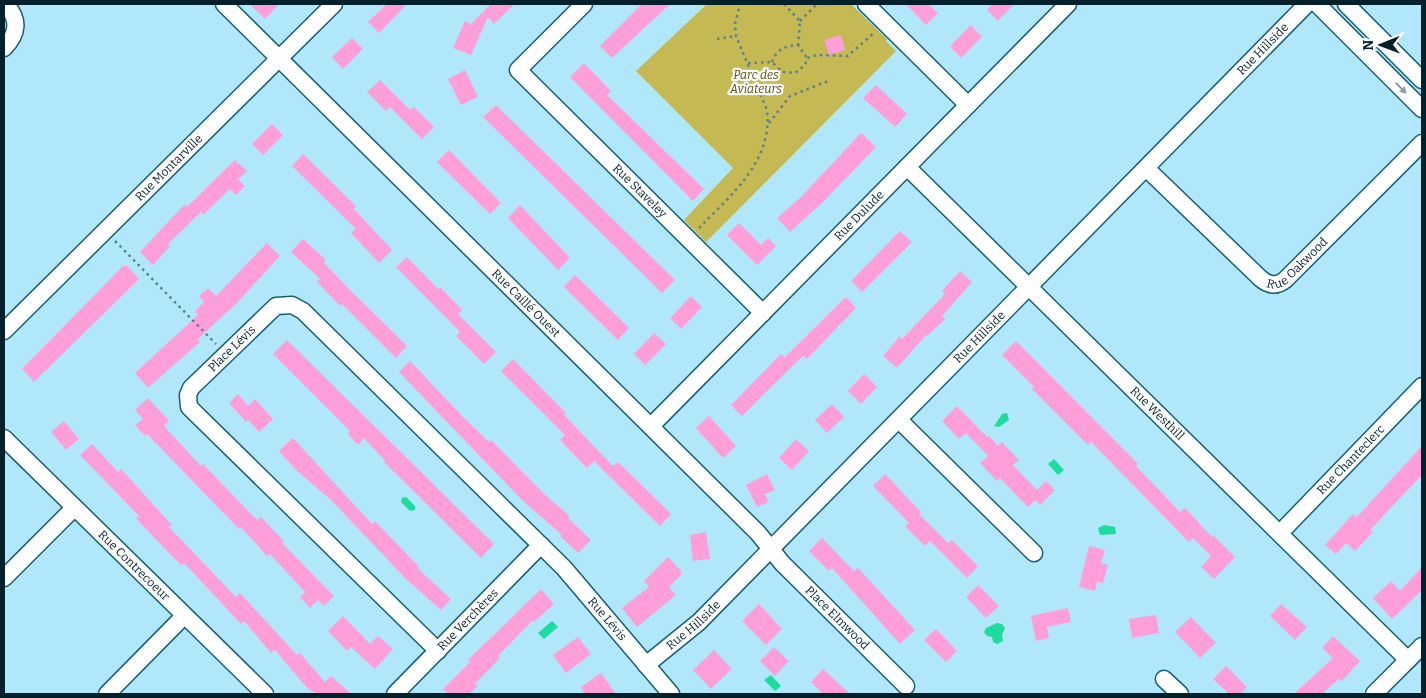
<svg xmlns="http://www.w3.org/2000/svg" width="1426" height="698" font-family="Bitter,serif">
<rect width="100%" height="100%" fill="#b1e7fb"/>
<path fill="#c4b952" d="M707,4H851L887,39L886,41L896,51L706,242L684,220L733,168L636,71Z"/>
<g fill="#1ddc9d">
<path d="M1007,413L1009,420L999,427L994,426L1002,414Z"/>
<path d="M1054,459L1064,470L1058,475L1048,464Z"/>
<path d="M406,497L415,506V510L410,511L401,502L402,498Z"/>
<path d="M1104,525L1115,527L1116,534L1100,535L1098,528Z"/>
<path d="M552,621L558,627L544,639L538,633Z"/>
<path d="M997,623L1002,624L1005,628L1002,635L1003,641L997,644L993,642L992,637L987,636L984,632L986,628Z"/>
<path d="M771,675L781,686L775,691L764,680Z"/>
</g>
<g fill="#ff9fd9">
<path d="M250,4H279L265,19Z"/>
<path d="M387,4H407L379,33L368,22Z"/>
<path d="M491,4H515L494,24L488,17L471,55L453,48L465,21L471,24Z"/>
<path d="M642,4H670L612,58L600,46Z"/>
<path d="M906,4H928L938,13L926,25Z"/>
<path d="M992,4H1014L998,21L987,10Z"/>
<path d="M971,25L982,37L961,58L950,46Z"/>
<path d="M841,35L845,50L829,55L824,40Z"/>
<path d="M352,38L363,49L343,69L332,57Z"/>
<path d="M584,63L611,91L607,95L704,189L693,201L570,77Z"/>
<path d="M465,70L478,97L461,105L448,79Z"/>
<path d="M380,80L410,110L414,107L434,127L422,139L390,107L386,111L367,92Z"/>
<path d="M876,85L907,114L895,127L863,98Z"/>
<path d="M496,105L675,280L662,293L483,117Z"/>
<path d="M272,124L283,135L263,155L252,144Z"/>
<path d="M861,133L876,147L823,202L790,232L777,218L799,199Z"/>
<path d="M449,150L501,203L490,214L437,162Z"/>
<path d="M303,154L356,206L354,209L392,250L379,263L351,233L356,229L292,166Z"/>
<path d="M235,160L247,171L238,179L245,186L236,195L230,189L203,215L201,212L168,244L170,246L153,265L140,252L184,205L187,207Z"/>
<path d="M520,205L570,258L558,270L508,218Z"/>
<path d="M739,223L761,245L768,238L776,246L757,265L727,235Z"/>
<path d="M900,231L912,242L862,292L851,281Z"/>
<path d="M303,239L326,260L324,263L353,293L407,346L396,358L342,304L340,306L317,282L320,279L291,252Z"/>
<path d="M267,243L280,256L238,302L197,340L200,342L148,388L135,373L198,315L195,311L204,302L199,296L208,288L216,296Z"/>
<path d="M407,257L438,289L440,287L462,310L458,314L496,352L484,364L456,336L460,332L396,267Z"/>
<path d="M123,266H127L139,279L34,382L22,369Z"/>
<path d="M960,271L972,282L942,316L945,319L927,336L926,335L897,368L883,356L900,336L902,339L945,294L942,291Z"/>
<path d="M575,275L629,328L618,340L564,287Z"/>
<path d="M691,296L702,307L681,329L670,318Z"/>
<path d="M846,297L856,308L807,359L803,356L742,416L731,405L781,354L785,357Z"/>
<path d="M654,333L666,344L645,365L634,354Z"/>
<path d="M287,340L494,544L481,558L384,462L385,461L364,438L358,445L348,434L350,431L273,354Z"/>
<path d="M1016,341L1138,464L1136,466L1180,512L1185,508L1212,537L1213,535L1235,557L1214,579L1201,567L1211,556L1193,538L1189,542L1091,442L1088,445L1032,389L1034,387L1002,355Z"/>
<path d="M513,359L566,413L564,415L613,466L618,462L671,514L660,526L594,461L587,468L560,440L565,435L501,371Z"/>
<path d="M410,361L463,417L489,442L491,440L545,495L570,516L568,518L591,540L578,553L560,536L562,535L522,500L399,372Z"/>
<path d="M864,374L877,387L861,404L848,391Z"/>
<path d="M238,394L248,406L255,399L273,419L259,432L248,420L246,422L229,403Z"/>
<path d="M148,398L169,421L164,426L201,466L203,464L257,520L261,517L284,541L282,543L334,596L324,606L318,600L310,608L300,597L305,592L270,554L267,556L241,527L239,529L147,434L145,436L135,425L143,419L135,410Z"/>
<path d="M832,404L844,417L827,433L815,420Z"/>
<path d="M957,406L987,437L989,436L998,446L1002,442L1019,460L1013,465L1037,490L1046,481L1055,490L1040,505L1036,500L1028,507L1000,478L997,481L980,463L988,456L966,433L959,439L942,421Z"/>
<path d="M709,416L736,446L723,458L696,428Z"/>
<path d="M64,421L79,439L66,450L51,432Z"/>
<path d="M293,438L372,524L375,521L419,567L417,568L451,599L441,610L406,579L331,500L296,470L279,451Z"/>
<path d="M796,439L809,451L792,470L779,458Z"/>
<path d="M92,444L118,472L121,469L172,525L169,527L236,597L240,593L297,655L300,653L325,682L331,676L351,694H314L315,693L307,688L275,650L271,653L244,621L241,624L184,563L181,565L164,548L136,518L139,516L80,455Z"/>
<path d="M1422,446V475L1370,530L1373,532L1355,551L1346,543L1336,554L1325,545L1353,514L1357,517Z"/>
<path d="M767,474L775,490L765,494L769,502L757,507L746,485Z"/>
<path d="M885,474L921,512L919,514L948,543L952,540L978,566L967,578L930,541L925,546L905,526L909,523L873,486Z"/>
<path d="M706,532L710,559L693,561L690,535Z"/>
<path d="M822,538L854,571L858,568L915,630L900,644L832,568L829,571L809,551Z"/>
<path d="M1089,546L1105,550L1101,563L1108,565L1103,583L1097,582L1095,591L1079,587Z"/>
<path d="M668,557L681,571V575L669,587L676,595L637,627L622,608L649,587L644,581Z"/>
<path d="M1422,567V590L1392,619L1373,598L1391,581L1400,591Z"/>
<path d="M978,585L999,606L986,618L966,597Z"/>
<path d="M541,589L554,604L534,622L533,620L498,656L500,658L475,684L478,686L469,694H449L443,689L470,662L468,660Z"/>
<path d="M759,604L782,629L766,645L742,621Z"/>
<path d="M1281,604L1307,627L1295,640L1270,616Z"/>
<path d="M1068,608L1071,622L1047,627L1049,638L1036,641L1031,616Z"/>
<path d="M1156,615L1159,633L1132,638L1129,619Z"/>
<path d="M343,616L370,644L378,636L393,649L375,669L351,647L347,651L328,631Z"/>
<path d="M1191,617L1216,643L1200,658L1175,632Z"/>
<path d="M936,629L957,651L946,662L924,640Z"/>
<path d="M1333,636L1360,661L1342,681L1339,679L1322,694H1294L1333,658L1322,648Z"/>
<path d="M578,637L591,654L566,673L553,655Z"/>
<path d="M774,647L789,661L775,676L760,661Z"/>
<path d="M714,650L732,669L711,689L693,670Z"/>
<path d="M1226,666L1247,687L1240,694H1229L1213,679Z"/>
<path d="M823,669L850,694H823L811,682Z"/>
<path d="M601,673L616,694H585L581,687Z"/>
</g>
<g fill="none" stroke-linecap="round" stroke-linejoin="round">
<g stroke="#155f75" stroke-width="19">
<g id="minor">
<path id="s1" d="M224,4L758,533L782,563L906,686"/>
<path id="s2" d="M584,4L518,70L763,313"/>
<path d="M866,4L968,105"/>
<path d="M1317,4L1422,109"/>
<path d="M1346,4L1422,80"/>
<path d="M4,48C18,34 20,19 5,4"/>
<path id="s3" d="M907,167L1408,660"/>
<path id="s4" d="M1146,168L1260,278C1268,285 1276,287 1285,280L1422,143"/>
<path id="s5" d="M4,331L334,4"/>
<path d="M899,420L1034,553"/>
<path id="s6" d="M651,426L1068,4"/>
<path id="s7" d="M4,438L265,694"/>
<path id="s8" d="M1280,533L1422,386"/>
<path d="M4,578L74,508"/>
<path id="s9" d="M438,651L189,407L188,395L191,388L276,306L292,305L303,311L564,568L671,694"/>
<path id="s10" d="M646,665L699,622L1307,4"/>
<path d="M1164,679L1180,694"/>
<path d="M107,694L184,616"/>
<path id="s11" d="M395,694L541,545"/>
<path d="M1374,694L1422,646"/>
</g>
</g>
<g stroke="#588190" stroke-width="2.5" stroke-dasharray="2.5 4" stroke-linecap="butt">
<path d="M784,4L800,21L798,45"/>
<path d="M800,21L817,4"/>
<path d="M717,39L736,36"/>
<path d="M772,62C777,49 785,46 798,45L807,58"/>
<path d="M748,63L772,62L782,72L795,73L805,65L807,58L817,55L848,56L875,32"/>
<path d="M769,123L790,96L828,81"/>
<path d="M699,228C731,195 773,161 767,110L736,36L735,24L740,4"/>
<path d="M115,241L216,344"/>
</g>
<use href="#minor" stroke="#fff" stroke-width="16"/>
</g>
<defs><path id="oneway-solid" d="M-6-.8H1V-3.2L6.5 0L1 3.2V.8H-6Z" transform="scale(1.25)"/></defs>
<use fill="#8e9ba0" href="#oneway-solid" transform="translate(1401 88) rotate(45)"/>
<g text-anchor="middle" dominant-baseline="central" stroke-width="4.5" stroke-linejoin="round" paint-order="stroke">
<g font-size="12" fill="#04212b" stroke="#fefefe">
<text stroke="none"><textPath href="#s10" startOffset="872">Rue Hillside</textPath></text>
<text stroke="none"><textPath href="#s5" startOffset="232">Rue Montarville</textPath></text>
<text stroke="none"><textPath href="#s2" startOffset="265">Rue Staveley</textPath></text>
<text stroke="none"><textPath href="#s6" startOffset="296">Rue Dulude</textPath></text>
<text stroke="none"><textPath href="#s4" startOffset="205">Rue Oakwood</textPath></text>
<text stroke="none"><textPath href="#s1" startOffset="425">Rue Caillé Ouest</textPath></text>
<text stroke="none"><textPath href="#s10" startOffset="468">Rue Hillside</textPath></text>
<text stroke="none"><textPath href="#s9" startOffset="425">Place Lévis</textPath></text>
<text stroke="none"><textPath href="#s3" startOffset="351">Rue Westhill</textPath></text>
<text stroke="none"><textPath href="#s8" startOffset="102">Rue Chanteclerc</textPath></text>
<text stroke="none"><textPath href="#s7" startOffset="182">Rue Contrecoeur</textPath></text>
<text stroke="none"><textPath href="#s9" startOffset="948">Rue Lévis</textPath></text>
<text stroke="none"><textPath href="#s1" startOffset="868">Place Elmwood</textPath></text>
<text stroke="none"><textPath href="#s11" startOffset="104">Rue Verchères</textPath></text>
<text stroke="none"><textPath href="#s10" startOffset="62">Rue Hillside</textPath></text>
</g>
<g font-size="12" font-style="italic" fill="#564f13" stroke="#fefefe">
<text x="756" y="75">Parc des<tspan x="756" dy="14">Aviateurs</tspan></text>
</g>
</g>
<rect width="1426" height="698" fill="none" stroke="#04212b" stroke-width="10"/>
<g transform="translate(1381 45) rotate(269)" stroke="#fefefe" stroke-width="4" paint-order="stroke">
<path d="M0-4L9 19L0 12L-9 19Z" fill="#04212b"/>
<text y="-8" font-size="14" font-weight="bold" text-anchor="middle" fill="#04212b">N</text>
</g>
</svg>
